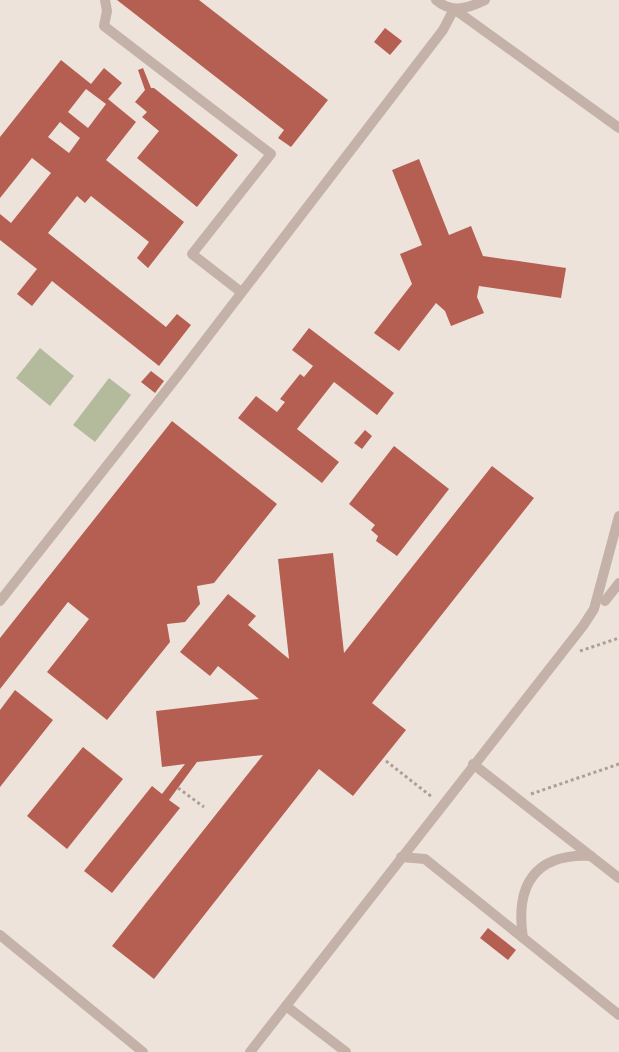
<svg xmlns="http://www.w3.org/2000/svg" width="619" height="1052" font-family="Signika,sans-serif">
<rect width="100%" height="100%" fill="#eee3db"/>
<g fill="#b4bb9d">
<path d="M40,348L74,376L50,406L16,378Z"/>
<path d="M109,378L131,395L95,442L73,425Z"/>
</g>
<g fill="#b55f52" fill-rule="evenodd">
<path d="M117,0H199L328,100L291,147L278,138L284,130Z"/>
<path d="M385,28L402,41L390,55L374,42Z"/>
<path d="M61,60L91,84L104,68L122,83L108,99L136,122L106,160L184,222L148,268L137,258L149,242L91,196L85,203L77,196L48,233L166,327L177,314L191,325L159,366L52,281L32,306L17,294L37,269L0,240V214L11,223L51,173L32,158L0,198V137ZM86,89L106,104L88,128L68,112ZM60,122L80,138L69,153L48,137Z"/>
<path d="M143,68L151,88H154L238,155L197,207L137,158L159,131L142,117L147,112L135,102L145,90L138,70Z"/>
<path d="M419,159L449,235L471,226L483,256L566,268L561,298L479,286L477,297L484,313L451,326L445,311L436,303L399,351L374,333L412,284L400,254L422,245L392,170Z"/>
<path d="M309,328L394,393L377,415L334,382L297,429L339,462L322,483L238,418L256,396L277,412L285,402L280,399L300,374L304,377L313,366L292,350Z"/>
<path d="M151,371L164,381L155,393L141,382Z"/>
<path d="M172,421L277,504L214,583L197,586L200,604L185,622L167,624L170,642L107,720L47,672L89,619L68,602L0,689V638Z"/>
<path d="M365,430L372,436L362,449L354,443Z"/>
<path d="M394,446L449,489L397,556L376,541L378,536L371,530L375,525L349,504Z"/>
<path d="M492,466L534,498L372,703L406,730L353,796L319,769L154,979L112,946L263,755L197,762L169,800L180,808L112,893L84,871L152,786L162,794L185,764L162,767L156,711L259,699L218,666L210,676L180,652L228,594L256,616L248,625L289,659L278,559L333,553L344,653Z"/>
<path d="M15,690L53,720L0,787V710Z"/>
<path d="M83,747L123,779L67,849L27,816Z"/>
<path d="M488,928L516,950L508,960L480,938Z"/>
</g>
<g fill="none" stroke-linecap="round" stroke-linejoin="round">
<g stroke="#b09d93" stroke-width="3" stroke-dasharray="3 3" stroke-linecap="butt">
<path d="M580,651L619,638"/>
<path d="M386,761L432,797"/>
<path d="M178,788L204,807"/>
<path d="M531,794L619,764"/>
</g>
<g stroke="#c4b2a9" stroke-width="10">
<path d="M105,0L107,11L104,26L271,154L192,254L241,292"/>
<path d="M436,0C452,14 469,8 485,0"/>
<path d="M0,601L180,373L443,30L454,9L619,128"/>
<path d="M605,601L619,583"/>
<path d="M473,764L619,878"/>
<path d="M401,857L425,859L619,1015"/>
<path d="M0,935L143,1052"/>
<path d="M523,938C515,886 534,853 591,856"/>
<path d="M286,1006L346,1052"/>
<path d="M250,1052L583,626L594,609L619,516"/>
</g>
</g>
</svg>
